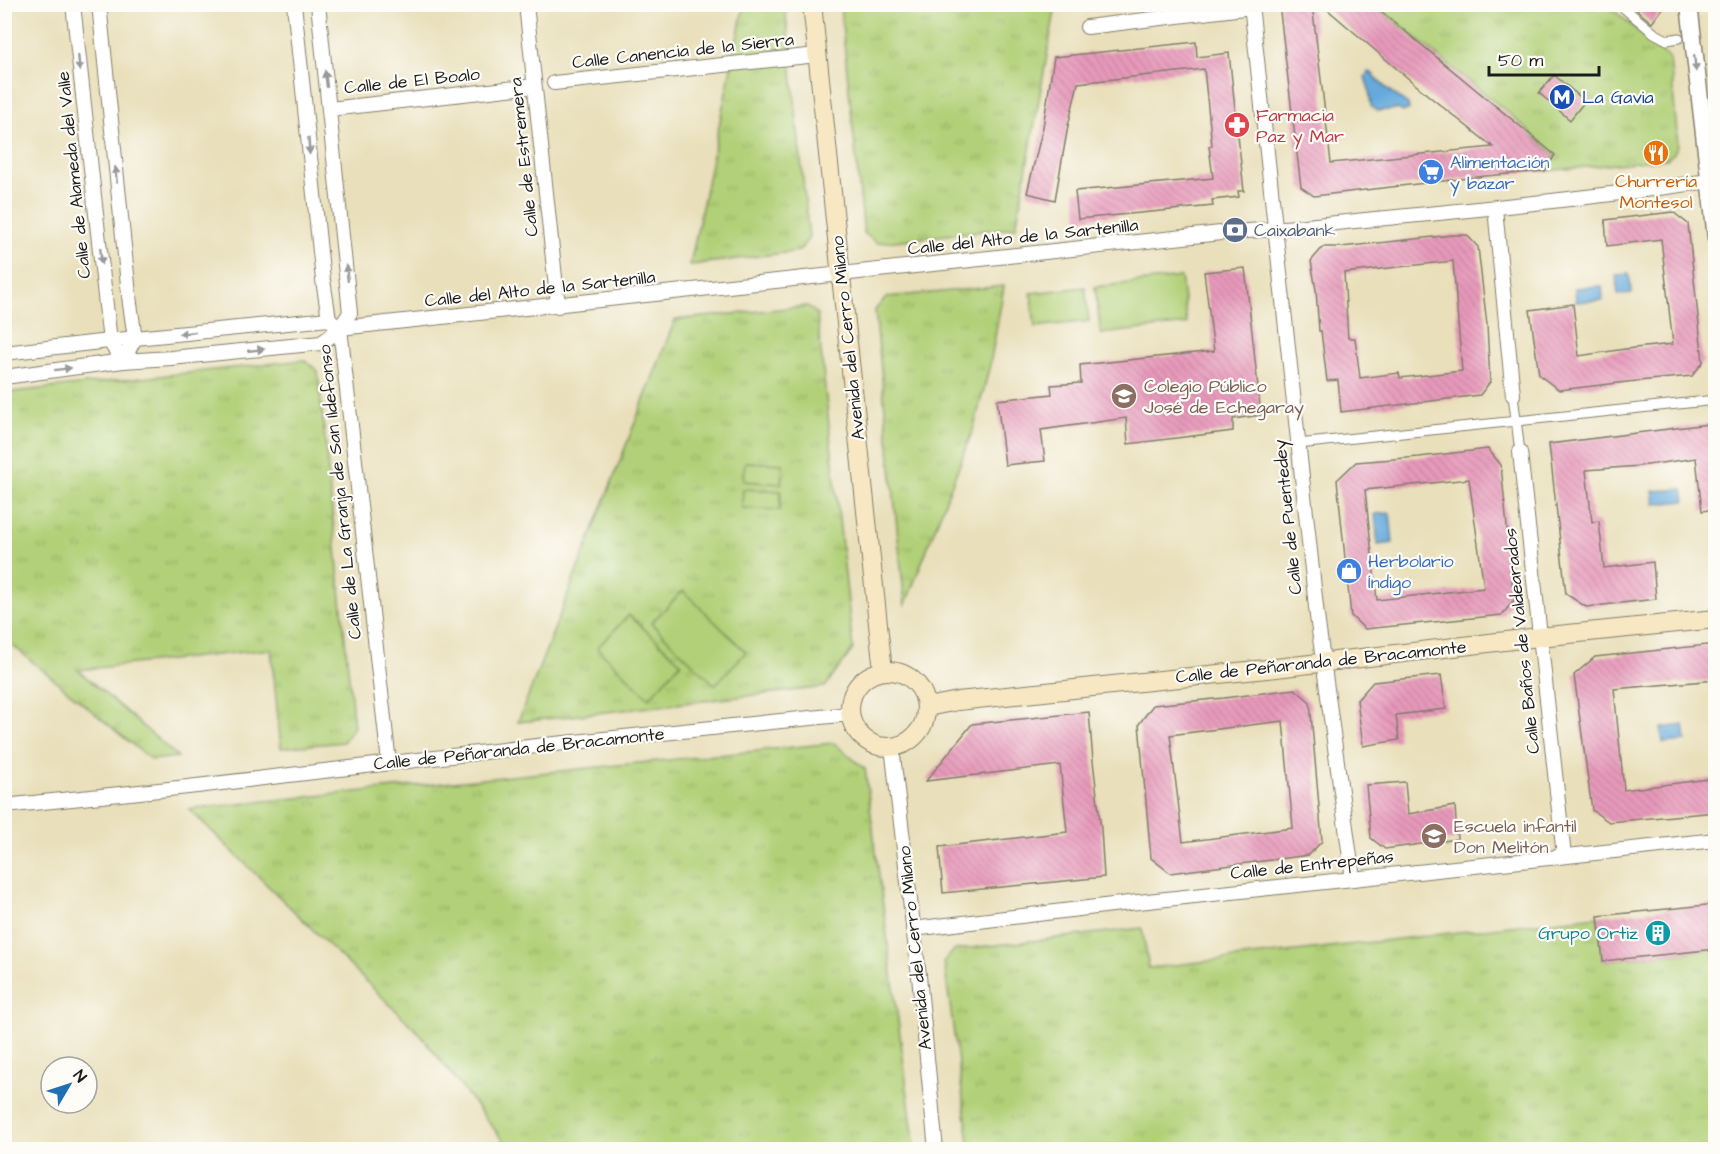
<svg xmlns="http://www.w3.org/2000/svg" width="1720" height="1154" font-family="'Architects Daughter',sans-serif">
<defs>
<pattern id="grass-tufts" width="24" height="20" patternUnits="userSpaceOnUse" patternTransform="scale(1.5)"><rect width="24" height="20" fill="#b1d077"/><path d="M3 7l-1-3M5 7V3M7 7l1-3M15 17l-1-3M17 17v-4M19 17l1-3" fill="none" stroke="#98b266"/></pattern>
<pattern id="building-back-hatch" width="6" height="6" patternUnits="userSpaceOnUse" patternTransform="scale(1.5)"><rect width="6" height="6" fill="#e799ba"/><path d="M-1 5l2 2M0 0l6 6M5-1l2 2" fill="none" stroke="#c6839f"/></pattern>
</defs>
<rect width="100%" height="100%" fill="#fdfcf7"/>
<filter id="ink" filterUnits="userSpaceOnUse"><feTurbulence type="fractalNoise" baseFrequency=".0167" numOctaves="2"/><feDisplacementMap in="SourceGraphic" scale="12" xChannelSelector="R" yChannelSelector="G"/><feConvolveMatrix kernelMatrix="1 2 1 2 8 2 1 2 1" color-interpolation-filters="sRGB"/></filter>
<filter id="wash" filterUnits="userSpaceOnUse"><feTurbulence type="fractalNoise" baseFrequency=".008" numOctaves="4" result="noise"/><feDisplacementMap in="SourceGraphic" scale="24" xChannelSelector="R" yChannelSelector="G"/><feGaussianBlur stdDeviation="1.35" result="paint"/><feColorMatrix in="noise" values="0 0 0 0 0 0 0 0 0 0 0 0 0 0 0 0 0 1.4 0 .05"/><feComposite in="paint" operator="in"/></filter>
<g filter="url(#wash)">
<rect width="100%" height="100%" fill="#e9dfba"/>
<g fill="url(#grass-tufts)" stroke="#66764a" stroke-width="1.5">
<path d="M744,5H785L809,238L799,251L690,265Z"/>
<path d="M840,5H1056L1016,227L877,243L864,233Z"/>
<path d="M1375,5H1608L1670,59L1678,144L1674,153L1667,159L1545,171L1555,155L1511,115Z"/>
<path d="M1004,286L990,365L974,427L905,606L875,310L887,297Z"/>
<path d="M807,306L817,314L853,649L825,687L518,722L675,320Z"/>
<path d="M304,360L318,371L354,727L343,742L281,748L271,649L78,670L178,757L151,760L5,639V393Z"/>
<path d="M834,743L865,769L915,1149H510L419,1033L189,809Z"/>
<path d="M1598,916L1603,961L1715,949V1149H970L944,962L954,950L1142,928L1149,968Z"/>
</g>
<g fill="#b1d077" stroke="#66764a" stroke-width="1.5">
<path d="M1181,277L1187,324L1101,334L1095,287Z"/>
<path d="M1085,287L1089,321L1035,327L1031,293Z"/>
<path d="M745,462L783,464L781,484L743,481Z"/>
<path d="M743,489L781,491L780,510L742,508Z"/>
<path d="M683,591L746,652L715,685L651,623Z"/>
<path d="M629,615L681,663L649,698L597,648Z"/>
</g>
<g fill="#66aadb" stroke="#41637c" stroke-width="1.5">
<path d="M1368,72L1372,73C1382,87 1394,94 1408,104L1409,109L1403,112L1397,109L1377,111L1371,106L1369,90L1365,77Z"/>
<path d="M1629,274L1632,293L1618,295L1616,275Z"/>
<path d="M1602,286L1603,300L1576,302L1575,288Z"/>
<path d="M1683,489L1685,501L1655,504L1653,491Z"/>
<path d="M1390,513L1393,543L1378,545L1375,514Z"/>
<path d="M1684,725L1686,741L1663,743L1661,728Z"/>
</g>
<g id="blocks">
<g fill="url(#building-back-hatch)" fill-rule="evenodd">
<path d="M1279,4H1312L1331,163L1493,147L1430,97L1321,4H1372L1555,155L1545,171L1486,176L1314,196L1301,187Z"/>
<path d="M1630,4H1666L1652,23Z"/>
<path d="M1196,42L1197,57L1229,53L1244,191H1238L1239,197L1212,200L1213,206L1078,219L1075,191L1213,178L1209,146H1212L1204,69L1078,83L1068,126L1055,200L1027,193L1043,127L1054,57Z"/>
<path d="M1554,75L1585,101L1570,120L1539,93Z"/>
<path d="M1673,212L1688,224L1703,362L1692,376L1627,382L1559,390L1539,375L1530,310L1573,304L1579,356L1625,349L1673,344L1661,239L1607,246L1605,220Z"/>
<path d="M1452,235H1467L1478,247L1487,325L1490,382L1480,395L1341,412L1338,380L1327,381L1321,331H1319L1316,290L1311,261L1323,247H1341ZM1453,261L1462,371L1400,378L1399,373L1360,378L1355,338H1348L1344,273Z"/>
<path d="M1245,268L1261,415L1233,419V431L1128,444L1126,418L1041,430L1045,461L1005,465L997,400L1052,394L1051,385L1081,383L1080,365L1214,351L1204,272Z"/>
<path d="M1708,424L1716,430V509L1702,511L1696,458L1640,466L1586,470L1592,522L1599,521L1604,568L1653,562L1656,599L1586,607L1566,594L1549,444Z"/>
<path d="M1488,449L1501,465L1514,600L1502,615L1365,629L1351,616L1337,480L1356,462L1419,457ZM1469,479L1484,588L1377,600L1365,490Z"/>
<path d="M1716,644V680L1614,689L1624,790L1716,778V812L1609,822L1592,810L1574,675L1595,657Z"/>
<path d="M1441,675L1446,709L1396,715L1399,740L1363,746L1357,700L1373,682Z"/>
<path d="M1295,689L1310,702L1322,841L1309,855L1170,873L1151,858L1139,724L1153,705L1224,698ZM1283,721L1293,828L1183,842L1170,735Z"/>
<path d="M1089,712L1093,761L1101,829L1104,877L943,893L939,847L1067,832L1060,765L926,781L972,724Z"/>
<path d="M1405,782L1408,814L1455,806L1457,839L1385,849L1371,838L1366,785Z"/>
<path d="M1716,904V949L1603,961L1598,916Z"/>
</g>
</g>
</g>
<g filter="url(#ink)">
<use href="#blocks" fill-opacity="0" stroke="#827e6b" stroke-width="1.5"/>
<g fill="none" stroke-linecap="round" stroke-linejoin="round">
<g stroke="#827e6b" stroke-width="11">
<g id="pedestrian">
<path d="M1619,4L1654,33L1667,40L1679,38"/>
<path d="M1513,395L1520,452"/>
<path d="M1298,444L1716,400"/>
</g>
</g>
<g stroke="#827e6b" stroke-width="16">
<g id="minor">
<path d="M73,4L110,342L123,361"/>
<path d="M99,4L130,304L135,338L123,361"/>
<path d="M294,4L323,280L329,319"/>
<path d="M526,4L558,306"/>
<path d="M1251,4L1317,616L1353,879"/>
<path d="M1087,27L1252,7"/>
<path d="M554,83L817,55"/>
<path d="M330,109L534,86"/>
<path d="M1495,208L1513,395"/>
<path d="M340,328L389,763"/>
<path d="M4,353L135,338L329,319L340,328L1230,232C1286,229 1342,222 1397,217C1502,207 1606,196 1709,181"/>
<path d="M4,377L123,361L171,358L321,343C334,335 342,326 350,313L318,4"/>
<path d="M1520,452L1564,856"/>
<path d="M892,747L919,976L936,1150"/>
<path d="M4,806L188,787L545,745L850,714"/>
<path d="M913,929L1129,903L1716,840"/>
</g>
</g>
<g stroke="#827e6b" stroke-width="19">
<path id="tertiary" d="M1689,4L1716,238"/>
</g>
<g stroke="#827e6b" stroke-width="20">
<g id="secondary">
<path d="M812,4L883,671"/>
<circle cx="888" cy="709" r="38"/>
<path d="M927,707L958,701L1276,668L1539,637L1716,619"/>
</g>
</g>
<use href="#pedestrian" stroke="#fff" stroke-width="9"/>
<use href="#minor" stroke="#fff" stroke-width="14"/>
<use href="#tertiary" stroke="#fff" stroke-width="16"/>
<use href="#secondary" stroke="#f7e8c3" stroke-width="18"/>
</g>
<defs><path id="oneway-solid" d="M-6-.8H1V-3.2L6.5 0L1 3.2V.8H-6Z" transform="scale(1.5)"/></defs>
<g fill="#999">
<use href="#oneway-solid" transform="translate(79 63) rotate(84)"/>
<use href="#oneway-solid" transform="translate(1695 63) rotate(84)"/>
<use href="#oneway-solid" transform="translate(326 79) rotate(-97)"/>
<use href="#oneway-solid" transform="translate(309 146) rotate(86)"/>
<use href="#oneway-solid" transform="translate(116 175) rotate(-96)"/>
<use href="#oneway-solid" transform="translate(101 256) rotate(84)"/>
<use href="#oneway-solid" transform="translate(347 273) rotate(-96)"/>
<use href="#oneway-solid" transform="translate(187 333) rotate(174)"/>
<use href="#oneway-solid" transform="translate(256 350) rotate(-6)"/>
<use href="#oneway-solid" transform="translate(63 369) rotate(-7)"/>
</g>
</g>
<defs>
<g id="metro-disc" transform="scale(1.35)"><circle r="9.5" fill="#1a4fb4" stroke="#fdfcf7"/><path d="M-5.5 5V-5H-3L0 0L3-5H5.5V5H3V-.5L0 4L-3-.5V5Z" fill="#fff"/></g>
<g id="pharmacy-disc" transform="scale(1.35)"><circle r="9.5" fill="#e0444e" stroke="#fdfcf7"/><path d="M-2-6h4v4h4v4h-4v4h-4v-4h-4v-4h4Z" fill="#fff"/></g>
<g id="restaurant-disc" transform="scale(1.35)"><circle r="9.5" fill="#e8710a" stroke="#fdfcf7"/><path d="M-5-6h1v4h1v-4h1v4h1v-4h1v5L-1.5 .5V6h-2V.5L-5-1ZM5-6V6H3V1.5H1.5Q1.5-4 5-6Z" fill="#fff"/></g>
<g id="supermarket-disc" transform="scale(1.35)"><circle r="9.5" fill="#3f7fe0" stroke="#fdfcf7"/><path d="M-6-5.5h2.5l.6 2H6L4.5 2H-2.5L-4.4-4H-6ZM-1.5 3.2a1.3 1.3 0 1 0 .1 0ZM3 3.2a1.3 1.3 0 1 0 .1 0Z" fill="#fff"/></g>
<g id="bank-disc" transform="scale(1.35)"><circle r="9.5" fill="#5c6f8a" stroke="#fdfcf7"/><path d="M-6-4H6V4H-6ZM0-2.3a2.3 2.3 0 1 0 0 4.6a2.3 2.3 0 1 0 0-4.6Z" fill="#fff"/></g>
<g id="school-disc" transform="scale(1.35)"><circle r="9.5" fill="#8d6e63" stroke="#fdfcf7"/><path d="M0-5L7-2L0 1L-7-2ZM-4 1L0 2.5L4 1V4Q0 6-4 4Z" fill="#fff"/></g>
<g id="shop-disc" transform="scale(1.35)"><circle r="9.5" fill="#3f7fe0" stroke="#fdfcf7"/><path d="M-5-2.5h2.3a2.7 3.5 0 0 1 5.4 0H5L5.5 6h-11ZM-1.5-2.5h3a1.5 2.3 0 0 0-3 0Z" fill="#fff"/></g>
<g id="building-disc" transform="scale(1.35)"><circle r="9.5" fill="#0f9aa8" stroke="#fdfcf7"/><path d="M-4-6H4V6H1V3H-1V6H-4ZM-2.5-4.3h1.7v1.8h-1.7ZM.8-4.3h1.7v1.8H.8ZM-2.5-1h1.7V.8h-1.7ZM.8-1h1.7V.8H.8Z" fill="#fff"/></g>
</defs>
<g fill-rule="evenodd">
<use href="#metro-disc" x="1562" y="97"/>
<use href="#pharmacy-disc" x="1237" y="125"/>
<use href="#restaurant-disc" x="1656" y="153"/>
<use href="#supermarket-disc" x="1431" y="172"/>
<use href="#bank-disc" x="1235" y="230"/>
<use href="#school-disc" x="1124" y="396"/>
<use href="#shop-disc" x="1349" y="571"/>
<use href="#school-disc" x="1434" y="836"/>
<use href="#building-disc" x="1658" y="933"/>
</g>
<g text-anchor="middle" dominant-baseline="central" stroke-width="4.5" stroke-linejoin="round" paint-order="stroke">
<g font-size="18" fill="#1c1c1c" stroke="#fdfcf7">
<text transform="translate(683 51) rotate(-6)">Calle Canencia de la Sierra</text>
<text transform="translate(412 81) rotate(-6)">Calle de El Boalo</text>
<text transform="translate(524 157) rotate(-96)">Calle de Estremera</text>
<text transform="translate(74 175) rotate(-96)">Calle de Alameda del Valle</text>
<text transform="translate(1023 237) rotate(-6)">Calle del Alto de la Sartenilla</text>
<text transform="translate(540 289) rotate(-6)">Calle del Alto de la Sartenilla</text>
<text transform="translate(848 338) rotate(-96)">Avenida del Cerro Milano</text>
<text transform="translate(340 492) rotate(-96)">Calle de La Granja de San Ildefonso</text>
<text transform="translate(1288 517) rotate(-96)">Calle de Puentedey</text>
<text transform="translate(1522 641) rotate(-96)">Calle Baños de Valdearados</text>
<text transform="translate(1321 662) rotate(-6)">Calle de Peñaranda de Bracamonte</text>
<text transform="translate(519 749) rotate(-6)">Calle de Peñaranda de Bracamonte</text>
<text transform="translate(1312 865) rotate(-6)">Calle de Entrepeñas</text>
<text transform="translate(915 948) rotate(-96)">Avenida del Cerro Milano</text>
</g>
<g font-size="18" fill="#164399" stroke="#fdfcf7" text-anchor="start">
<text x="1582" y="97">La Gavia</text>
</g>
<g font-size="18" fill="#be3a42" stroke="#fdfcf7" text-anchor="start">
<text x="1256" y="115">Farmacia<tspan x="1256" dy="21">Paz y Mar</tspan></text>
</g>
<g font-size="18" fill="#366cbe" stroke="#fdfcf7" text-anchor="start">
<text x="1450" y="162">Alimentación<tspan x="1450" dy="21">y bazar</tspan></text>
<text x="1368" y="561">Herbolario<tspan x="1368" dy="21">Índigo</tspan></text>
</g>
<g font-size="18" fill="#c56008" stroke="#fdfcf7">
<text x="1656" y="181">Churrería<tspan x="1656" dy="21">Montesol</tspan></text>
</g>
<g font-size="18" fill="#4e5e75" stroke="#fdfcf7" text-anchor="start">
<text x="1254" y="230">Caixabank</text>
</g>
<g font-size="18" fill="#785e54" stroke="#fdfcf7" text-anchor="start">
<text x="1144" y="386">Colegio Público<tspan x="1144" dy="21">José de Echegaray</tspan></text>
<text x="1454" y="826">Escuela infantil<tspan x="1454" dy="21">Don Melitón</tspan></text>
</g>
<g font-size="18" fill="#0d838f" stroke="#fdfcf7" text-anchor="end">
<text x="1638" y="933">Grupo Ortiz</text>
</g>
</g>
<rect width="1720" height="1154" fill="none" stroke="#fdfcf7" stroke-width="24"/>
<g transform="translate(69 1085) rotate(51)"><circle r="28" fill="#fdfcf7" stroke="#a3a29f" stroke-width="1.5"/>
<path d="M0-4.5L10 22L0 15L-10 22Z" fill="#1f6fb2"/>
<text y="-9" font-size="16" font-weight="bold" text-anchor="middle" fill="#1c1c1c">N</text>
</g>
<path d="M1489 66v9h110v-9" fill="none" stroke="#1c1c1c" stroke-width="3"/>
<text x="1498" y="66" font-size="18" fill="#1c1c1c" stroke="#fdfcf7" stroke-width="4.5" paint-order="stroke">50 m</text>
</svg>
